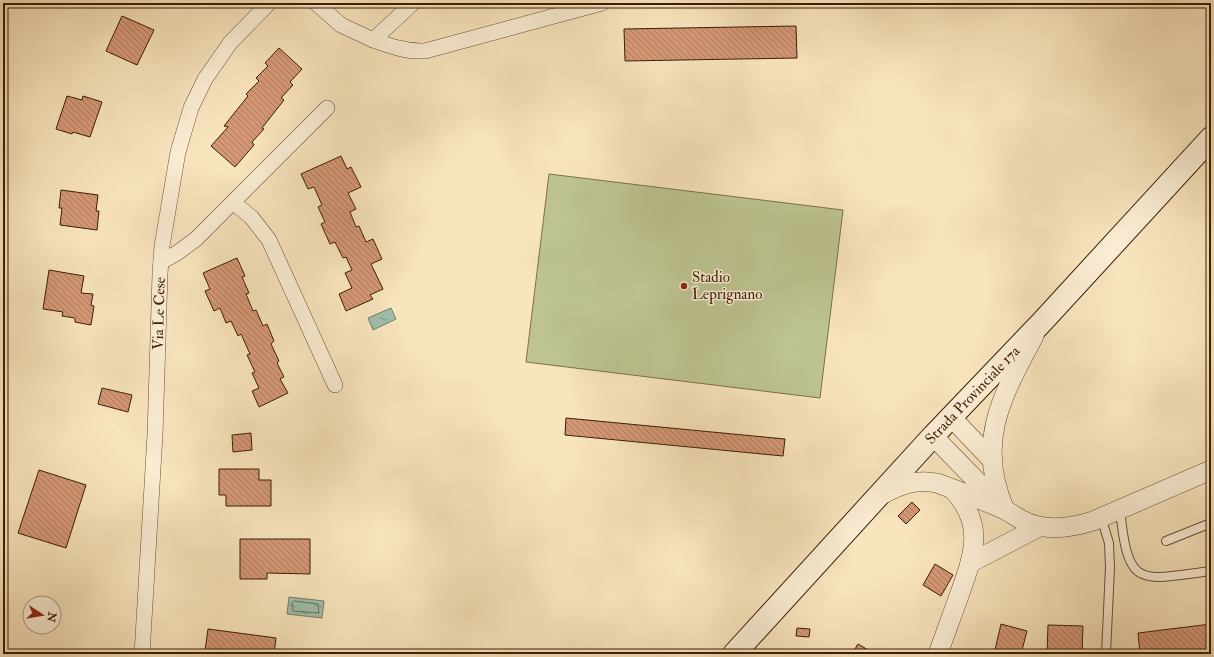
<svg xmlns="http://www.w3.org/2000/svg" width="1214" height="657" font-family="'IM FELL Double Pica',serif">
<defs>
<pattern id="water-ripples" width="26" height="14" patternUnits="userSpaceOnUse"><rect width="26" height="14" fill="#9ebfac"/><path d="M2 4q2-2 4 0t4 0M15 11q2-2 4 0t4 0" fill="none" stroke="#829b8a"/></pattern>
<pattern id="building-back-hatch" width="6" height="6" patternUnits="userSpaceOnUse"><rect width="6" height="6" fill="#d59876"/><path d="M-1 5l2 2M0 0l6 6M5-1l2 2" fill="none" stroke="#ae7b5f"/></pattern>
</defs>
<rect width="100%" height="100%" fill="#f8e4bd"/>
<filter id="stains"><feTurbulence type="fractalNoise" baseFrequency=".005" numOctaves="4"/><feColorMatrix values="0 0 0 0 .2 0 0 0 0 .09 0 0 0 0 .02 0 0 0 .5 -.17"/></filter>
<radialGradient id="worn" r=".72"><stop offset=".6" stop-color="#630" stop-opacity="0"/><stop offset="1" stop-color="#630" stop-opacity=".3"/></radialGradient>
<path fill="#bdc492" stroke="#7c704c" d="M549,174L843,210L820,398L526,362Z"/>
<g fill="url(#water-ripples)" stroke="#767e69">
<path d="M391,308L396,319L373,330L368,318Z"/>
<path d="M289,597L324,601L322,618L287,614Z"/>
</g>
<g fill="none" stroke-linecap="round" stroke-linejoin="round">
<path stroke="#6c6e58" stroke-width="1" d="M294,601L318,604L319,613L293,611L292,603Z"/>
</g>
<g fill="url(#building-back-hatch)" stroke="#3b1d05">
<path d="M122,16L154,30L137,65L106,51Z"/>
<path d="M796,26L797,58L625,61L624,29Z"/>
<path d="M279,48L302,69L290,82L293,85L281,98L284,100L262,128L264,129L252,142L254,145L235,167L211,146L228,127L224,126L248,96L246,94L259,81L256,78L268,66L265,63Z"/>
<path d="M67,96L82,100L83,96L102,102L90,137L73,132L72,134L56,129Z"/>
<path d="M341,156L347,169L351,167L361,187L348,193L356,209L350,212L356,227L359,226L366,242L373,239L382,259L371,264L383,289L370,295L373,299L346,311L339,294L352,288L345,273L352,270L346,257L343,258L335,242L330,244L321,224L325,222L318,207L322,205L314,187L308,189L301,174Z"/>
<path d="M61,190L98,195L96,211H99L97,230L60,225L62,208H59Z"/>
<path d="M237,258L245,276L242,277L249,293L246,294L253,311L256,310L263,326L267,324L274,341L271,344L279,361L277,363L284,377L280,379L288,393L259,407L252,391L259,388L252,373L255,372L247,355L250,354L241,334L238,336L231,321L226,323L220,308L214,311L205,291L210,289L203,273Z"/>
<path d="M49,270L84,276L81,293L93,294L91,305L94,306L91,325L75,322V318L62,316L63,312L43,309Z"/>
<path d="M102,388L132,395L128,412L98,404Z"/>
<path d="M566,418L785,439L783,456L565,435Z"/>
<path d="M251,433L252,450L233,452L232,435Z"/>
<path d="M219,469H259V480H271V506H226V495H219Z"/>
<path d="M39,470L86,485L66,548L18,533Z"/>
<path d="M912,502L920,510L906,524L898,516Z"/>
<path d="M240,539H310V574L267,573V579H240Z"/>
<path d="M935,564L953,575L941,596L923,585Z"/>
<path d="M1001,624L1027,631L1021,654H994Z"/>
<path d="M1211,624V654H1140L1138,633Z"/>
<path d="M1048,625L1083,626L1082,654H1047Z"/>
<path d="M797,628L810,629L809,637L796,636Z"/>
<path d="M208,629L276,638L274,654H214V652L205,651Z"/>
<path d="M858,644L875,654H852Z"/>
</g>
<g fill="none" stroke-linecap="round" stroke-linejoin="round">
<g stroke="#6a4f33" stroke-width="10">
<g id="service">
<path d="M1120,509C1128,590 1139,580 1211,571"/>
<path d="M1101,517L1109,543L1110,567L1106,654"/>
<path d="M1166,541L1211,523"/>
</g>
</g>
<g stroke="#6a4f33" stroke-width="16">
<g id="minor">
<path d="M316,3L341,25L373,40L413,3"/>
<path d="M373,40C390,46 407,52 425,51L602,3"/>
<path d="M233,202L252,218L269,240L335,385"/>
<path d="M161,262L177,253L196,239L327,108"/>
<path id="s1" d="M142,654L155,435L160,274L162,246L178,152L191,108L205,79L230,43L269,3"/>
</g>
</g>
<g stroke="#6a4f33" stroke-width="20">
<g id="tertiary">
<path d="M951,417L992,460"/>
<path d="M933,436L1000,505"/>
<path d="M883,494C902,484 916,479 937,483C959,491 982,500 1003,509C1010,512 1017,518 1024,521C1046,532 1071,528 1093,521L1211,470"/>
<path d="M1005,510C975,442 1002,396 1034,336"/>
<path d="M970,563L1039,527"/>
<path d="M938,654C945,634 953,613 960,593C974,554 985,524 953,490"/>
</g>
</g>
<g stroke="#3b1d05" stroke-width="24">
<g id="secondary">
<path id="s2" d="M734,654L933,436L1042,322L1211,138"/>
</g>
</g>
<use href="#service" stroke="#faedd4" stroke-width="8"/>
<use href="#minor" stroke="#faedd4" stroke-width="15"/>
<use href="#tertiary" stroke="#faedd4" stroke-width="19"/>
<use href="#secondary" stroke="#faedd4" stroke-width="22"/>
</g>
<circle fill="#8f2418" stroke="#faedd4" stroke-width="1.5" cx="684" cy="286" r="4"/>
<g text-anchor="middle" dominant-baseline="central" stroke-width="3" stroke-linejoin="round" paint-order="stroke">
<g font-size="15" fill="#3b1d05" stroke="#faedd4" text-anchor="start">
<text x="692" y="277">Stadio<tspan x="692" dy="17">Leprignano</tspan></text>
</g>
<g font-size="15" fill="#3b1d05" stroke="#faedd4">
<text stroke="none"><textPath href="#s1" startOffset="341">Via Le Cese</textPath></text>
<text stroke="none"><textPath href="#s2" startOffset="352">Strada Provinciale 17a</textPath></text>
</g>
</g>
<rect width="1214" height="657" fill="none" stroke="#f8e4bd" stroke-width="16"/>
<rect x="4" y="4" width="1206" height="649" fill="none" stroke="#3b1d05" stroke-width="2"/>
<rect x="8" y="8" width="1198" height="641" fill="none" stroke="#3b1d05"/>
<g transform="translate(42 615) rotate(102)"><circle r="19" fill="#faedd4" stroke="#ae9a81"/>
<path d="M0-3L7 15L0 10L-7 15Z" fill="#8f2418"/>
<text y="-6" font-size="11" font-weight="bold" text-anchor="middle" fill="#3b1d05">N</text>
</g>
<rect width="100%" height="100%" filter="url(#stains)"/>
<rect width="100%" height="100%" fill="url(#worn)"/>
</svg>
